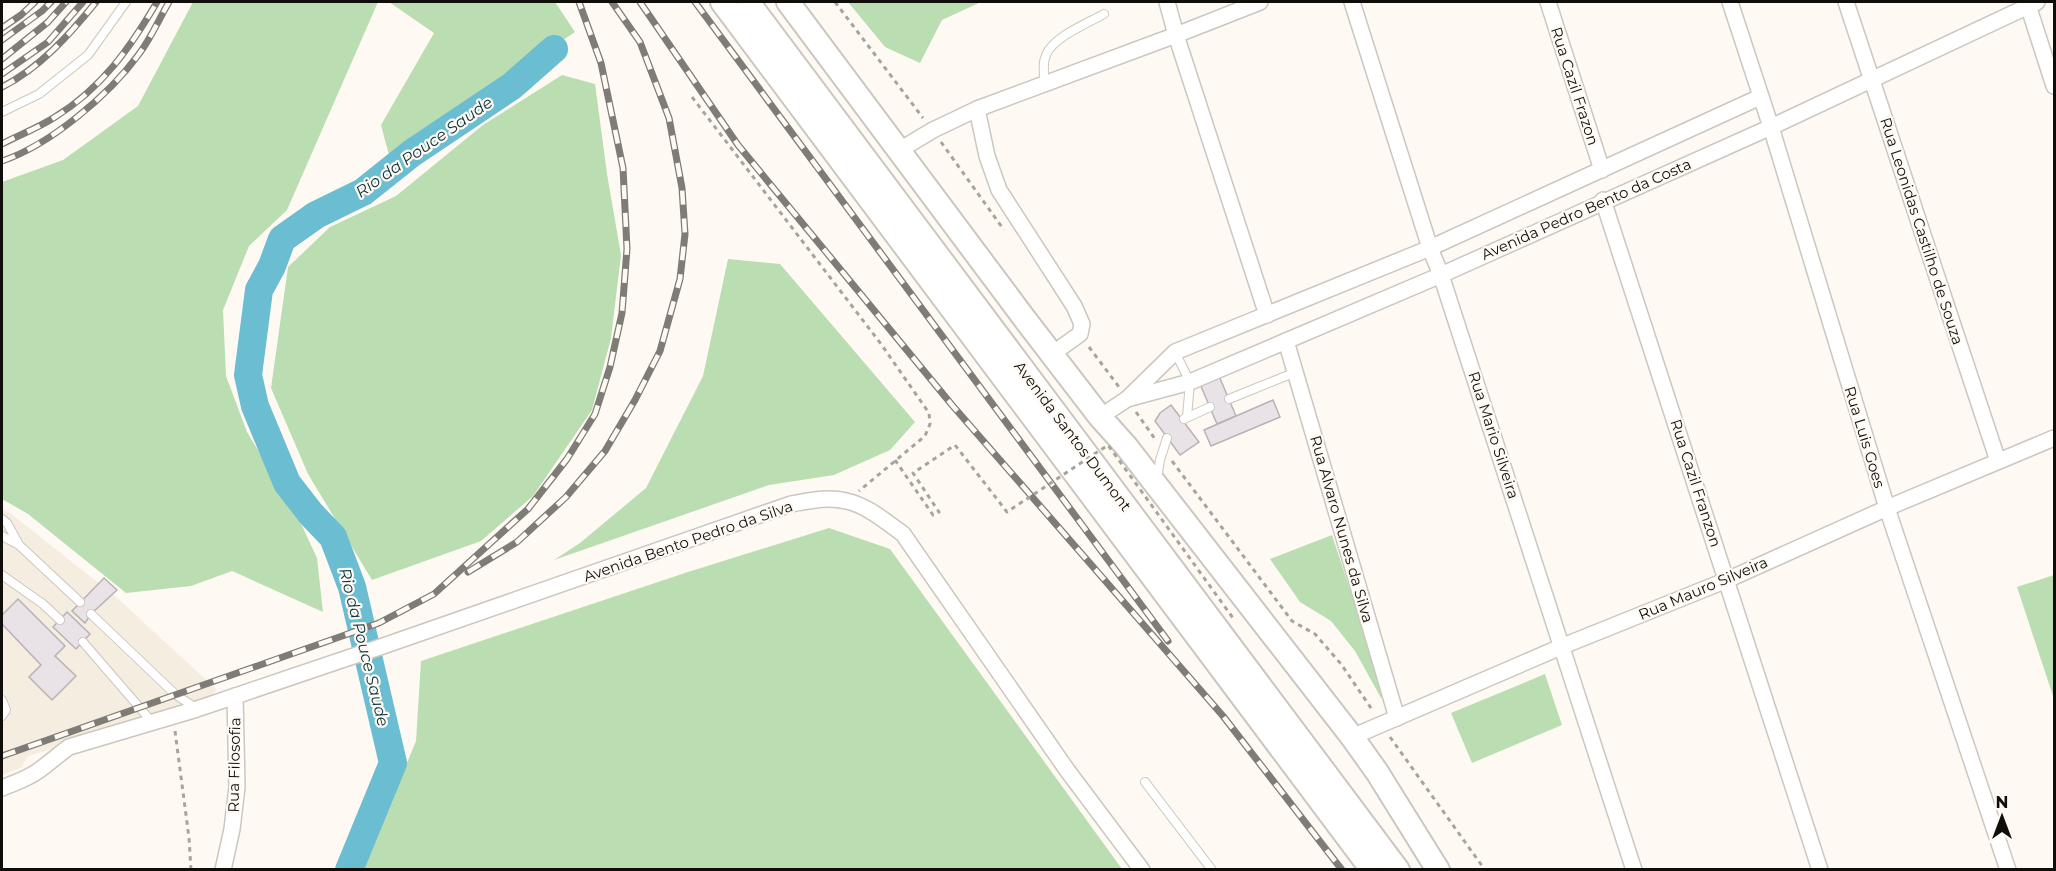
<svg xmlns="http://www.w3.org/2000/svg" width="2056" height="871" font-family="Montserrat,sans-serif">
<rect width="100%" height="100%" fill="#fefaf3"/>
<path fill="#f5ede0" d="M2,509L10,513L115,596L217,690L199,708L28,756L21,768L2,775Z"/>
<g fill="#bbddb2">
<path d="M193,2H378L287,210L249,246L223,310L226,376L247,432L297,515L317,558L323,612L232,571L191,586L126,593L28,514L2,499V182L63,160L138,106Z"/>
<path d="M389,2H555L575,32L390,159L381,125L434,33Z"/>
<path d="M848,2H981L942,20L920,63L885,47Z"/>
<path d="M562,75L595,84L607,174L621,255L611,338L592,410L533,496L481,541L372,580L308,474L271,388L288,267L330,227L396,196L483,125Z"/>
<path d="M728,259L780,264L915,422L890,450L834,475L769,485L554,560L580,543L646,488L703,376Z"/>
<path d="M829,528L890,549L1122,869H363L416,741L421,661L688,572Z"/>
<path d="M1332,535L1385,696L1381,698L1355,651L1331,621L1300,602L1270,559Z"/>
<path d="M2054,575V699L2017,587Z"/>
<path d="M1545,674L1562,725L1472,763L1451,713Z"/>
</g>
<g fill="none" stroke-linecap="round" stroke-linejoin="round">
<path stroke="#6bbdd1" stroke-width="28" d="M349,870L393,763L352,587L333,537L311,514L287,483L255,406L248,375L259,290L272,266L282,239L316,215L363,192L412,153L512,86L554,49"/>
</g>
<g fill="#e9e2e7" stroke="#b8b1b6" stroke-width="1.5">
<path d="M1219,376L1236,416L1217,424L1200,384Z"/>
<path d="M1273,400L1280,417L1211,446L1204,430Z"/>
<path d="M1171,405L1199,442L1180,455L1155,421L1160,413Z"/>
<path d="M104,578L117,590L91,614L85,623L72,611Z"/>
<path d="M18,599L65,646L55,656L76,676L52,700L29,677L41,665L2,624V615Z"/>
<path d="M67,612L90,634L76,649L53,627Z"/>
</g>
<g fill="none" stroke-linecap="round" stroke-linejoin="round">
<g stroke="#cbc7c0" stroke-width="10">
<g id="lane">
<path d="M1045,84C1044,74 1042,64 1046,55C1053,37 1088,23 1104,14"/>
<path d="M2,112L39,94L88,55L126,2"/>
<path d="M1175,352L1190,382L1187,417"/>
<path d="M1229,399L1296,372"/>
<path d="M1184,419L1210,407"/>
<path d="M1157,479L1160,460L1167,438"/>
<path d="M2,519L7,523L18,543"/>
<path d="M2,536L19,545L80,602"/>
<path d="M2,575L43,604L60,620"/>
<path d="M91,614L176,695L196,708"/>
<path d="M83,642L152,722"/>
<path d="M2,700L6,710L2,716"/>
<path d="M1145,782L1212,870"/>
</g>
</g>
<g stroke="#cbc7c0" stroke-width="18">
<g id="street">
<path d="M1167,2L1176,35L1267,315"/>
<path d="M1352,2L1430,248L1441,275L1634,870"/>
<path d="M1548,2L1602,170"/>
<path d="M1730,2L1771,127L1887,508L2008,870"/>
<path d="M1846,2L1998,461"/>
<path d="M2027,2L2054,86"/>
<path d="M977,109L987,156L999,190L1074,306L1082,324L1080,334L1052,354"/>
<path d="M898,151L933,130L977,109L1176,35L1260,2"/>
<path d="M1603,200L1820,870"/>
<path d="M1286,341L1397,718"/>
<path d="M1127,399L1190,382L1441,275L1771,127L2037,2"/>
<path d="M1100,417L1127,399L1175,352L1430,248L1760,97"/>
<path d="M1352,737L1563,646L1727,580L1887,508L2054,438"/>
<path d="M2,788C14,783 27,779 38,771C48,764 58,755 69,747L197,709L386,645L791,504C808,501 828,496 846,501C867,505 886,522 903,534L1067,770L1142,870"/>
<path d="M223,870L232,829L237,787L235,696"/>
</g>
</g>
<g stroke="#cbc7c0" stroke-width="26">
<g id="secondary">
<path d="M722,2L1372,870"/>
<path d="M748,2L1398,870"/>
<path d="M788,2L1024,318L1100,417L1126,446L1352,737L1377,772L1438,870"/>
</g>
</g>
<g stroke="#a7a49e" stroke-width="3" stroke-dasharray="4.5 4.5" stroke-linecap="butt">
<path d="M835,2L923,118"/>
<path d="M692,97L881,344L929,413L930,424L925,436L859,491"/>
<path d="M941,142L1004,230"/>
<path d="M1089,347L1119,387"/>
<path d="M1136,412L1155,439"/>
<path d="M1172,461L1292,621L1315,634L1341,664L1373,711"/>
<path d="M175,731L189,838L191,870"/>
<path d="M1390,737L1485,870"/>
</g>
<use href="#lane" stroke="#fff" stroke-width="8"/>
<use href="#street" stroke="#fff" stroke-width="15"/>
<use href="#secondary" stroke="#fff" stroke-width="22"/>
<g stroke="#7f7c77" stroke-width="7">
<g id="rail">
<path d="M640,2L738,145L952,405L1223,716L1342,870"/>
<path d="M695,2L1168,641"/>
<path d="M2,28L21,15L35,2"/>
<path d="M2,40L42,11L51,2"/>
<path d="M2,59L48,22L66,2"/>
<path d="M2,74L48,42L83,2"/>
<path d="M2,87C40,68 70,34 96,2"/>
<path d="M2,144C19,135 38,128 55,117C102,88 130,48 157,2"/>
<path d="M2,161C50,145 109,95 139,54C151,38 159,19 169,2"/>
<path d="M468,572L517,542L566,497L605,451L635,400L660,351L680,279L685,234L682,188L669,118L640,42L612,2"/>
<path d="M2,756L379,623L434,594L528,509L567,459L595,414L610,367L622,313L627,249L623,168L601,63L579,2"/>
</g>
</g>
<use href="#rail" stroke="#fefaf3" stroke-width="4.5" stroke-dasharray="14" stroke-linecap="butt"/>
<path stroke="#a7a49e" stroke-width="3" stroke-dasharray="4.5 4.5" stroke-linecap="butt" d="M895,460L933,515L939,512L913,473L955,445L1007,512L1108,445L1233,618"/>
</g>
<g text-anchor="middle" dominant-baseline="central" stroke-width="4.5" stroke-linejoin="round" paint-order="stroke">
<g font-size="15" fill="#0f0e0b" stroke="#fefaf3">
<text transform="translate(1575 86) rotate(72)">Rua Cazil Frazon</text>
<text transform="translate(1586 209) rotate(-24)">Avenida Pedro Bento da Costa</text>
<text transform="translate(1922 231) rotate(72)">Rua Leonidas Castilho de Souza</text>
<text transform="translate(1494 435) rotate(72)">Rua Mario Silveira</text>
<text transform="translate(1073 436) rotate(53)">Avenida Santos Dumont</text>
<text transform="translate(1865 437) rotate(73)">Rua Luis Goes</text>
<text transform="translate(1696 483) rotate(72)">Rua Cazil Franzon</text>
<text transform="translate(1342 529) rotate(74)">Rua Alvaro Nunes da Silva</text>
<text transform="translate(688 541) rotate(-19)">Avenida Bento Pedro da Silva</text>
<text transform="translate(1703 588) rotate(-23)">Rua Mauro Silveira</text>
<text transform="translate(234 765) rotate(-89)">Rua Filosofia</text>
</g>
<g font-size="16" font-style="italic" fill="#073139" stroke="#fefaf3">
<text transform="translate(424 147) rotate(-35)">Rio da Pouce Saude</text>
<text transform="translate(364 647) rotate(76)">Rio da Pouce Saude</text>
</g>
</g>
<rect width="2056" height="871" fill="none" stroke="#0f0e0b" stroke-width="6"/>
<g transform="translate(2002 817)" stroke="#fefaf3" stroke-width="4.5" paint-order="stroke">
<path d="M0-4.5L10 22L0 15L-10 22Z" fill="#0f0e0b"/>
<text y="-9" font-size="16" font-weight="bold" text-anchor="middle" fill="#0f0e0b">N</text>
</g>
</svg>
